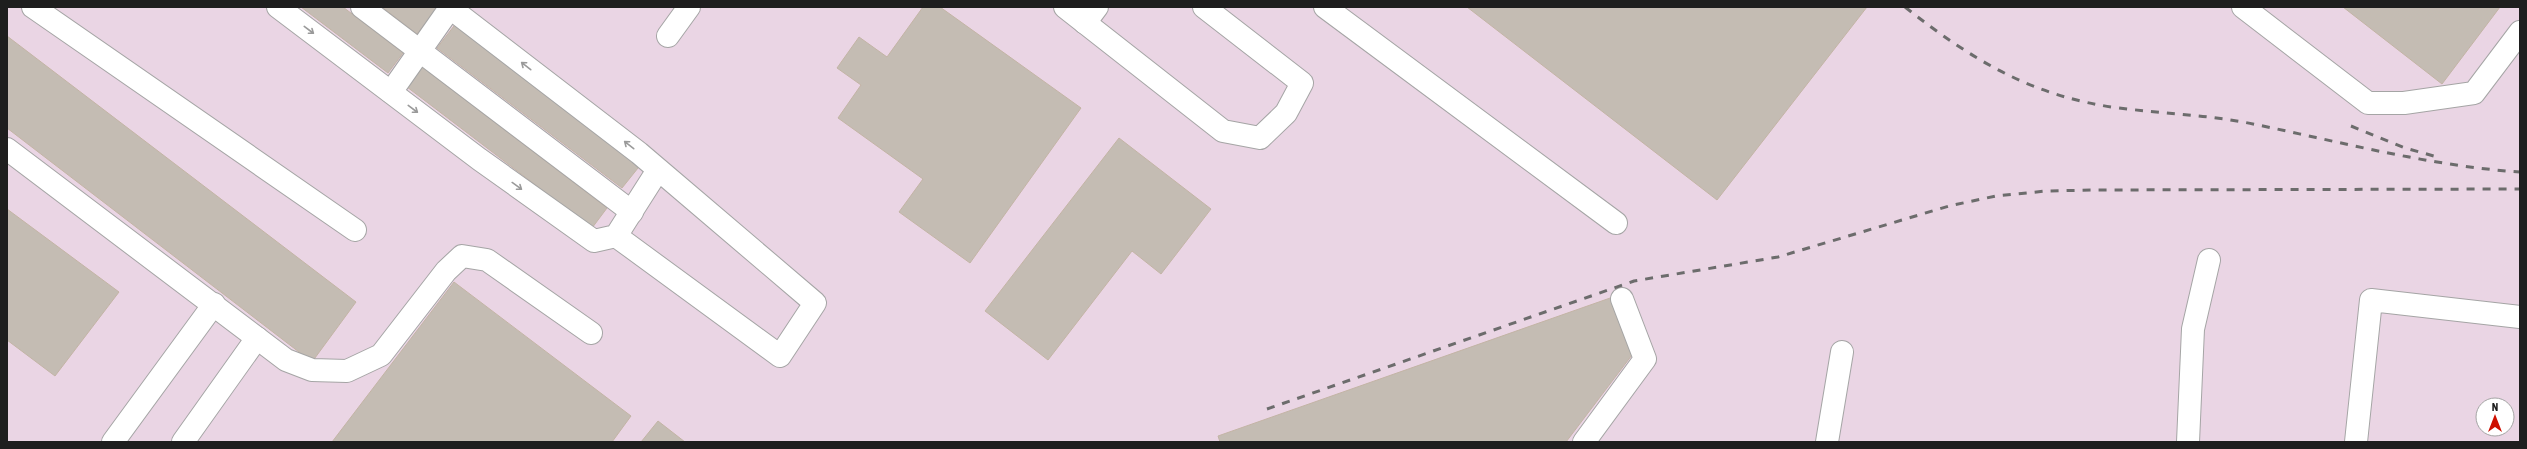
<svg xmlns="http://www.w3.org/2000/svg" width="2527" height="449" font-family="'Asap Condensed',sans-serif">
<rect width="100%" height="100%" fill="#f0ede4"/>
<path fill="#ead5e4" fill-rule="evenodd" d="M7,7H2520V442H7ZM2483,405H2507V429H2483Z"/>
<g fill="#c4bcb3" stroke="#c3b4a5">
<path d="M301,7H343L403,53L388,73Z"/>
<path d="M382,7H436L437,8L417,34Z"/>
<path d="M923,7H940L1081,108L970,263L899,212L923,179L838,118L861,85L837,68L859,37L887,57Z"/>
<path d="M1467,7H1867L1717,200Z"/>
<path d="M2343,7H2500L2442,84Z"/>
<path d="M457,22L642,163L622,188L437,48Z"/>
<path d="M7,36L356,302L312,362L7,128Z"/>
<path d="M422,67L607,208L592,228L407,87Z"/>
<path d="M1119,138L1211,209L1161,274L1132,251L1048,360L985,311Z"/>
<path d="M7,209L119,292L55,376L7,340Z"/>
<path d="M454,282L631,416L612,442H332Z"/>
<path d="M1613,297L1635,351L1566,442H1220L1218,436Z"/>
<path d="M658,421L685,442H641Z"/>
</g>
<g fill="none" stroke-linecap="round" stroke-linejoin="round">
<g stroke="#a5a5a5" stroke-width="24">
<g id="minor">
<path d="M33,7L355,230"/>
<path d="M278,7L479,159L594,241L616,236L658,170"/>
<path d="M362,7L632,212"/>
<path d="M449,7L639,153L815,303L780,356L616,236"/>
<path d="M1065,7L1223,131L1260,138L1286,113L1302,83L1204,7"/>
<path d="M1325,7L1616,223"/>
<path d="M2243,7L2368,103H2404L2474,93L2520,32"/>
<path d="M1085,23L1097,7"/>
<path d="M668,36L689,7"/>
<path d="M391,92L450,8"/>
<path d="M7,149L286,360L312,370L347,371L381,355L446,271L462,256L487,260L591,333"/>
<path d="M113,442L214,304"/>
<path d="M183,442L257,338"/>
<path d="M1584,442L1645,359L1622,299"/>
<path d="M1827,442L1842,352"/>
<path d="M2188,442L2193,329L2209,260"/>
<path d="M2356,442L2371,300L2520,317"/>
</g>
</g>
<use href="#minor" stroke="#fff" stroke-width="22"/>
<g stroke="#6c6c6c" stroke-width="3" stroke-dasharray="8 8" stroke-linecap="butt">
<path d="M1905,7C1972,60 2033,97 2119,108C2166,114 2212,115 2258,125C2345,143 2431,166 2520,172"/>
<path d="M2351,126L2405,148L2441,158"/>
<path d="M1267,409L1634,281L1778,257L1949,206L1996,196L2046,191L2092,190L2520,189"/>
</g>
</g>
<defs><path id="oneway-shaft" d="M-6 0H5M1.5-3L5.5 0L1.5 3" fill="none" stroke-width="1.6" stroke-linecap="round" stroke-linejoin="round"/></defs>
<g stroke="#9a9a9a">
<use href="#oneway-shaft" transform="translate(309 30) rotate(37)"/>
<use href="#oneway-shaft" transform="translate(526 66) rotate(-142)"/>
<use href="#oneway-shaft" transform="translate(413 109) rotate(37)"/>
<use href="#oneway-shaft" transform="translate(629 145) rotate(-142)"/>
<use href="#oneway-shaft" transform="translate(517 186) rotate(36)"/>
</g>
<rect width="2527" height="449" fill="none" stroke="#1e1e1e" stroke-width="16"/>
<g transform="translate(2495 417)"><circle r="19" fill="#ffffff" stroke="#a5a5a5"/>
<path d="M0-3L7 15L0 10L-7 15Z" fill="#cd0f00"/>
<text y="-6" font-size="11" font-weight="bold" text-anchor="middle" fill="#1e1e1e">N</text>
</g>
</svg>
